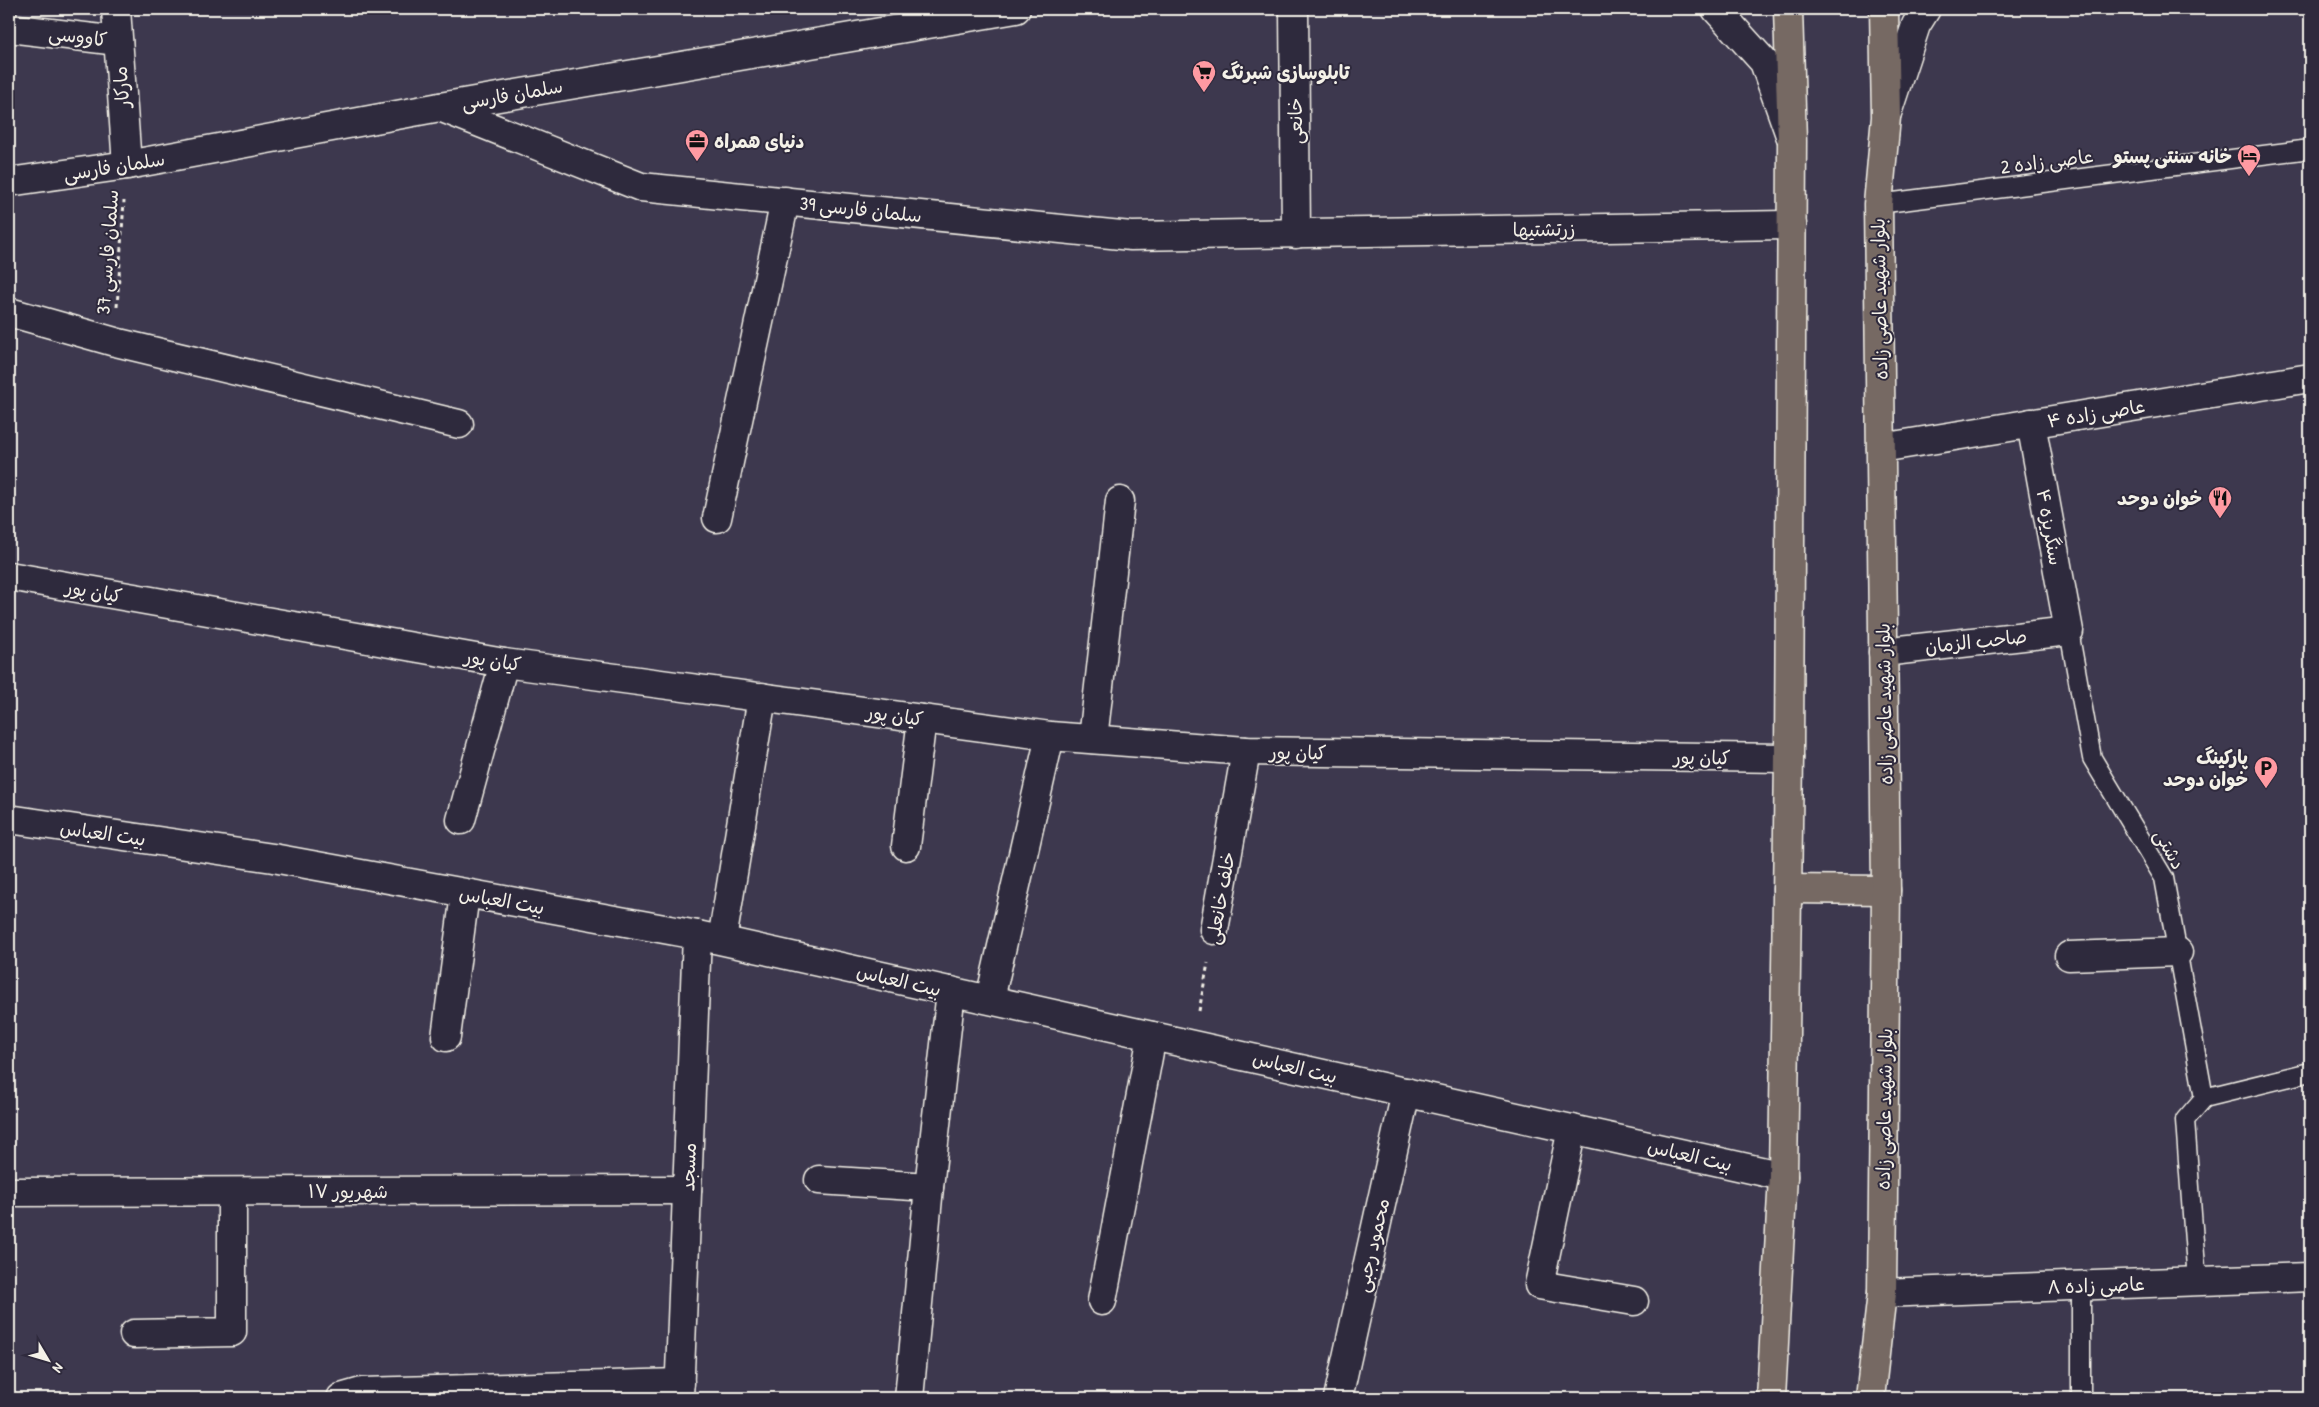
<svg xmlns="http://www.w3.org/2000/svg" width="2319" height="1407" font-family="'Patrick Hand','Playpen Sans Arabic',sans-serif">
<rect width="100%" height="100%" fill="#3d384e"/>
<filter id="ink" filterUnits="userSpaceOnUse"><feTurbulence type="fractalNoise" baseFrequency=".02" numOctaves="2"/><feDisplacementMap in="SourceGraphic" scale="10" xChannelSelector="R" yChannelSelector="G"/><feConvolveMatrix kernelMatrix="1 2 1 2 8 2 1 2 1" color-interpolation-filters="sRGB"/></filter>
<g filter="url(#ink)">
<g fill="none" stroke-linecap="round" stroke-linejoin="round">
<g stroke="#f4f1e8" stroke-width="21">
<g id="service">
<path d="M1878,204L2310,149"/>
<path d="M2069,631L2092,758L2164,878L2204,1098L2185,1120L2197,1281"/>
<path d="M2204,1098L2310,1072"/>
<path d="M2081,1286V1398"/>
</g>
</g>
<g stroke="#f4f1e8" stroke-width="31">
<g id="minor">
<path d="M116,9L127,165"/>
<path d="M1294,9L1296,234"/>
<path d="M9,28L118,41"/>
<path d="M440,107L641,187L1131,236L1792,225"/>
<path d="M9,312L115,342L459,424"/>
<path d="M1881,448L2310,378"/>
<path d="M717,518L785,201"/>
<path d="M9,576L504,663L1050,736L1246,751L1789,758"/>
<path d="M1883,652L2069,631L2031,423"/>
<path d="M1093,739L1120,501"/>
<path d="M9,819L273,858L697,935L1783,1176"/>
<path d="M461,820L504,663"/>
<path d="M906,846L922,719"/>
<path d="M1214,930L1246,751"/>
<path d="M722,940L762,697"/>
<path d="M2069,956L2178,952"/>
<path d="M990,999L1050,736"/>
<path d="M446,1037L465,894"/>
<path d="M1572,1129L1539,1285L1634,1301"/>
<path d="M819,1180L929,1187"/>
<path d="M9,1192L687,1190"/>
<path d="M1882,1293L2310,1277"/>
<path d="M1102,1301L1152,1036"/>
<path d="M134,1334L232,1332V1192"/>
<path d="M341,1398L362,1392L680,1383"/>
<path d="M679,1398L697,935"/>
<path d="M909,1398L929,1187L951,991"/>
<path d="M1338,1398L1406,1092"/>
</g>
</g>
<g stroke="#f4f1e8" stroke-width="31">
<g id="secondary">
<path d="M1716,9L1764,62L1790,135"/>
<path d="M1887,113L1916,25L1926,9"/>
<path d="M9,182L127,165L440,107L1016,9"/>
</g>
</g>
<g stroke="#f4f1e8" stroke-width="31">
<g id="primary">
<path d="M1787,889L1886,890"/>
<path d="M1771,1398L1783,1176L1789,758L1792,141L1788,9"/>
<path d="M1870,1398L1882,1293L1886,890L1878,204L1886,117L1884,9"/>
</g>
</g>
<g stroke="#f4f1e8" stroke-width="3" stroke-dasharray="4 4" stroke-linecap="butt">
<path d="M117,307L124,201"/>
<path d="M1199,1011L1208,963"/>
</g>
<use href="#service" stroke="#2f2a3d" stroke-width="18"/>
<use href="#minor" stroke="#2f2a3d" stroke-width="28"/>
<use href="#secondary" stroke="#2f2a3d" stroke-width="28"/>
<use href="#primary" stroke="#766964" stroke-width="28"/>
</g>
</g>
<defs>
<g id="supermarket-pin" transform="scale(1.25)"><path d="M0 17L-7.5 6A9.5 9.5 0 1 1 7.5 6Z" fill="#ff9aa2" stroke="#2f2a3d"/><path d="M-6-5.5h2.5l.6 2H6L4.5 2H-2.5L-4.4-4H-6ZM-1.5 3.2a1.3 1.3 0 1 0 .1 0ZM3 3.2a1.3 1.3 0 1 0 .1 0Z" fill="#111"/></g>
<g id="office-pin" transform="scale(1.25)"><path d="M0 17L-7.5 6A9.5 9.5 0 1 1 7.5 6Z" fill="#ff9aa2" stroke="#2f2a3d"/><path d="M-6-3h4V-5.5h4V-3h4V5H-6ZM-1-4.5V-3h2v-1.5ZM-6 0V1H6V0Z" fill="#111"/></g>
<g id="hotel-pin" transform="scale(1.25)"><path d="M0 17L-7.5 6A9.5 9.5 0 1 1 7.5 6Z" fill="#ff9aa2" stroke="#2f2a3d"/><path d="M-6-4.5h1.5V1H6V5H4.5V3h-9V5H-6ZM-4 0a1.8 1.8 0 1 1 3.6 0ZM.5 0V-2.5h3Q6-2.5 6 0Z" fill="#111"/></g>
<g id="restaurant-pin" transform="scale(1.25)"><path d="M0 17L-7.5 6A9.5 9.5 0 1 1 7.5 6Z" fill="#ff9aa2" stroke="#2f2a3d"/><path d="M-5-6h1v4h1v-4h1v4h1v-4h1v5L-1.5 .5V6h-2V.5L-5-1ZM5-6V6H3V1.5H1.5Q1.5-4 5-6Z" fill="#111"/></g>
<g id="parking-pin" transform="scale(1.25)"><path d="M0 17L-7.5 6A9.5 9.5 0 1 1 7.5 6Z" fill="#ff9aa2" stroke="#2f2a3d"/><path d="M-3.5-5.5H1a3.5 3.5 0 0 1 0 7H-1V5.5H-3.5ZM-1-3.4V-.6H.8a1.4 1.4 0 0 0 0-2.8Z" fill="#111"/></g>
</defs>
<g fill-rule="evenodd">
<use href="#supermarket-pin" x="1204" y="72"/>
<use href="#office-pin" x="697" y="141"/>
<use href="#hotel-pin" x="2249" y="156"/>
<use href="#restaurant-pin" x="2220" y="498"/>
<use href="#parking-pin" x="2266" y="768"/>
</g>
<g text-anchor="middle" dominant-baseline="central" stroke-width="4" stroke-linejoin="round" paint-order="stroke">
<g font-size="19" fill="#f4f1e8" stroke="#2f2a3d">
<text transform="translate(78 36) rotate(7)">کاووسی</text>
<text transform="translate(121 87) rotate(-94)">مارکار</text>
<text transform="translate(512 94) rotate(-10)">سلمان فارسی</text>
<text transform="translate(1295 121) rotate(-91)">خانعی</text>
<text transform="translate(2047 161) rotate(-7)">عاصی زاده 2</text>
<text transform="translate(114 166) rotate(-9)">سلمان فارسی</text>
<text transform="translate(861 209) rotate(6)">سلمان فارسی 39</text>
<text transform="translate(1544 229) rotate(-1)">زرتشتیها</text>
<text transform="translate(107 252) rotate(-86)">سلمان فارسی 37</text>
<text transform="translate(1879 299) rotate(-91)">بلوار شهید عاصی زاده</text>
<text transform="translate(2096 413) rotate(-9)">عاصی زاده ۴</text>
<text transform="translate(2050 527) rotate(80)">سنگریزه ۴</text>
<text transform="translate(94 591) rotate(10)">کیان پور</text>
<text transform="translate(1976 641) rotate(-6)">صاحب الزمان</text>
<text transform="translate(493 660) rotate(9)">کیان پور</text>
<text transform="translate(1884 704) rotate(-91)">بلوار شهید عاصی زاده</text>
<text transform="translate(895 715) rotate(8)">کیان پور</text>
<text transform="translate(1298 752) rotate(1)">کیان پور</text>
<text transform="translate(1702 757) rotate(1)">کیان پور</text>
<text transform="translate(103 833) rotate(8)">بیت العباس</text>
<text transform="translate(2170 849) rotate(61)">دشتی</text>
<text transform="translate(1220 898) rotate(-80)">خلف خانعلی</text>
<text transform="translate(502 900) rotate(10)">بیت العباس</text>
<text transform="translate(899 980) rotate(13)">بیت العباس</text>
<text transform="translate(1295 1067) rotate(13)">بیت العباس</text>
<text transform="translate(1884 1109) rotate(-89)">بلوار شهید عاصی زاده</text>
<text transform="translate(1690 1155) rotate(13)">بیت العباس</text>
<text transform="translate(688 1167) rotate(-88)">مسجد</text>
<text x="348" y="1191">۱۷ شهریور</text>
<text transform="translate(1372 1245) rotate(-77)">محمود رجبی</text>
<text transform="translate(2096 1285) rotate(-2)">عاصی زاده ۸</text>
</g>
<g font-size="19" font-weight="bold" fill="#f4f1e8" stroke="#2f2a3d" text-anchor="end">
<text x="1222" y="72" text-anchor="start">تابلوسازی شبرنگ</text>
<text x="714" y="141" text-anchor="start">دنیای همراه</text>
<text x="2232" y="156">خانه سنتی پستو</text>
<text x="2202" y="498">خوان دوحد</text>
<text x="2248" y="757">پارکینگ<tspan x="2248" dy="22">خوان دوحد</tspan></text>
</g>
</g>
<rect width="2319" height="1407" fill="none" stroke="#2f2a3d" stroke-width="30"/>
<rect x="15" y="15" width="2289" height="1377" fill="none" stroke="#f4f1e8" stroke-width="2" filter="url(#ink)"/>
<g transform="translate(48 1360) rotate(128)" stroke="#2f2a3d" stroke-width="4" paint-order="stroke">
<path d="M0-4L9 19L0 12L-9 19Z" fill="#f4f1e8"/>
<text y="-8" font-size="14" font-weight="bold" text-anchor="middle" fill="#f4f1e8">N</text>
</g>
</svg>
